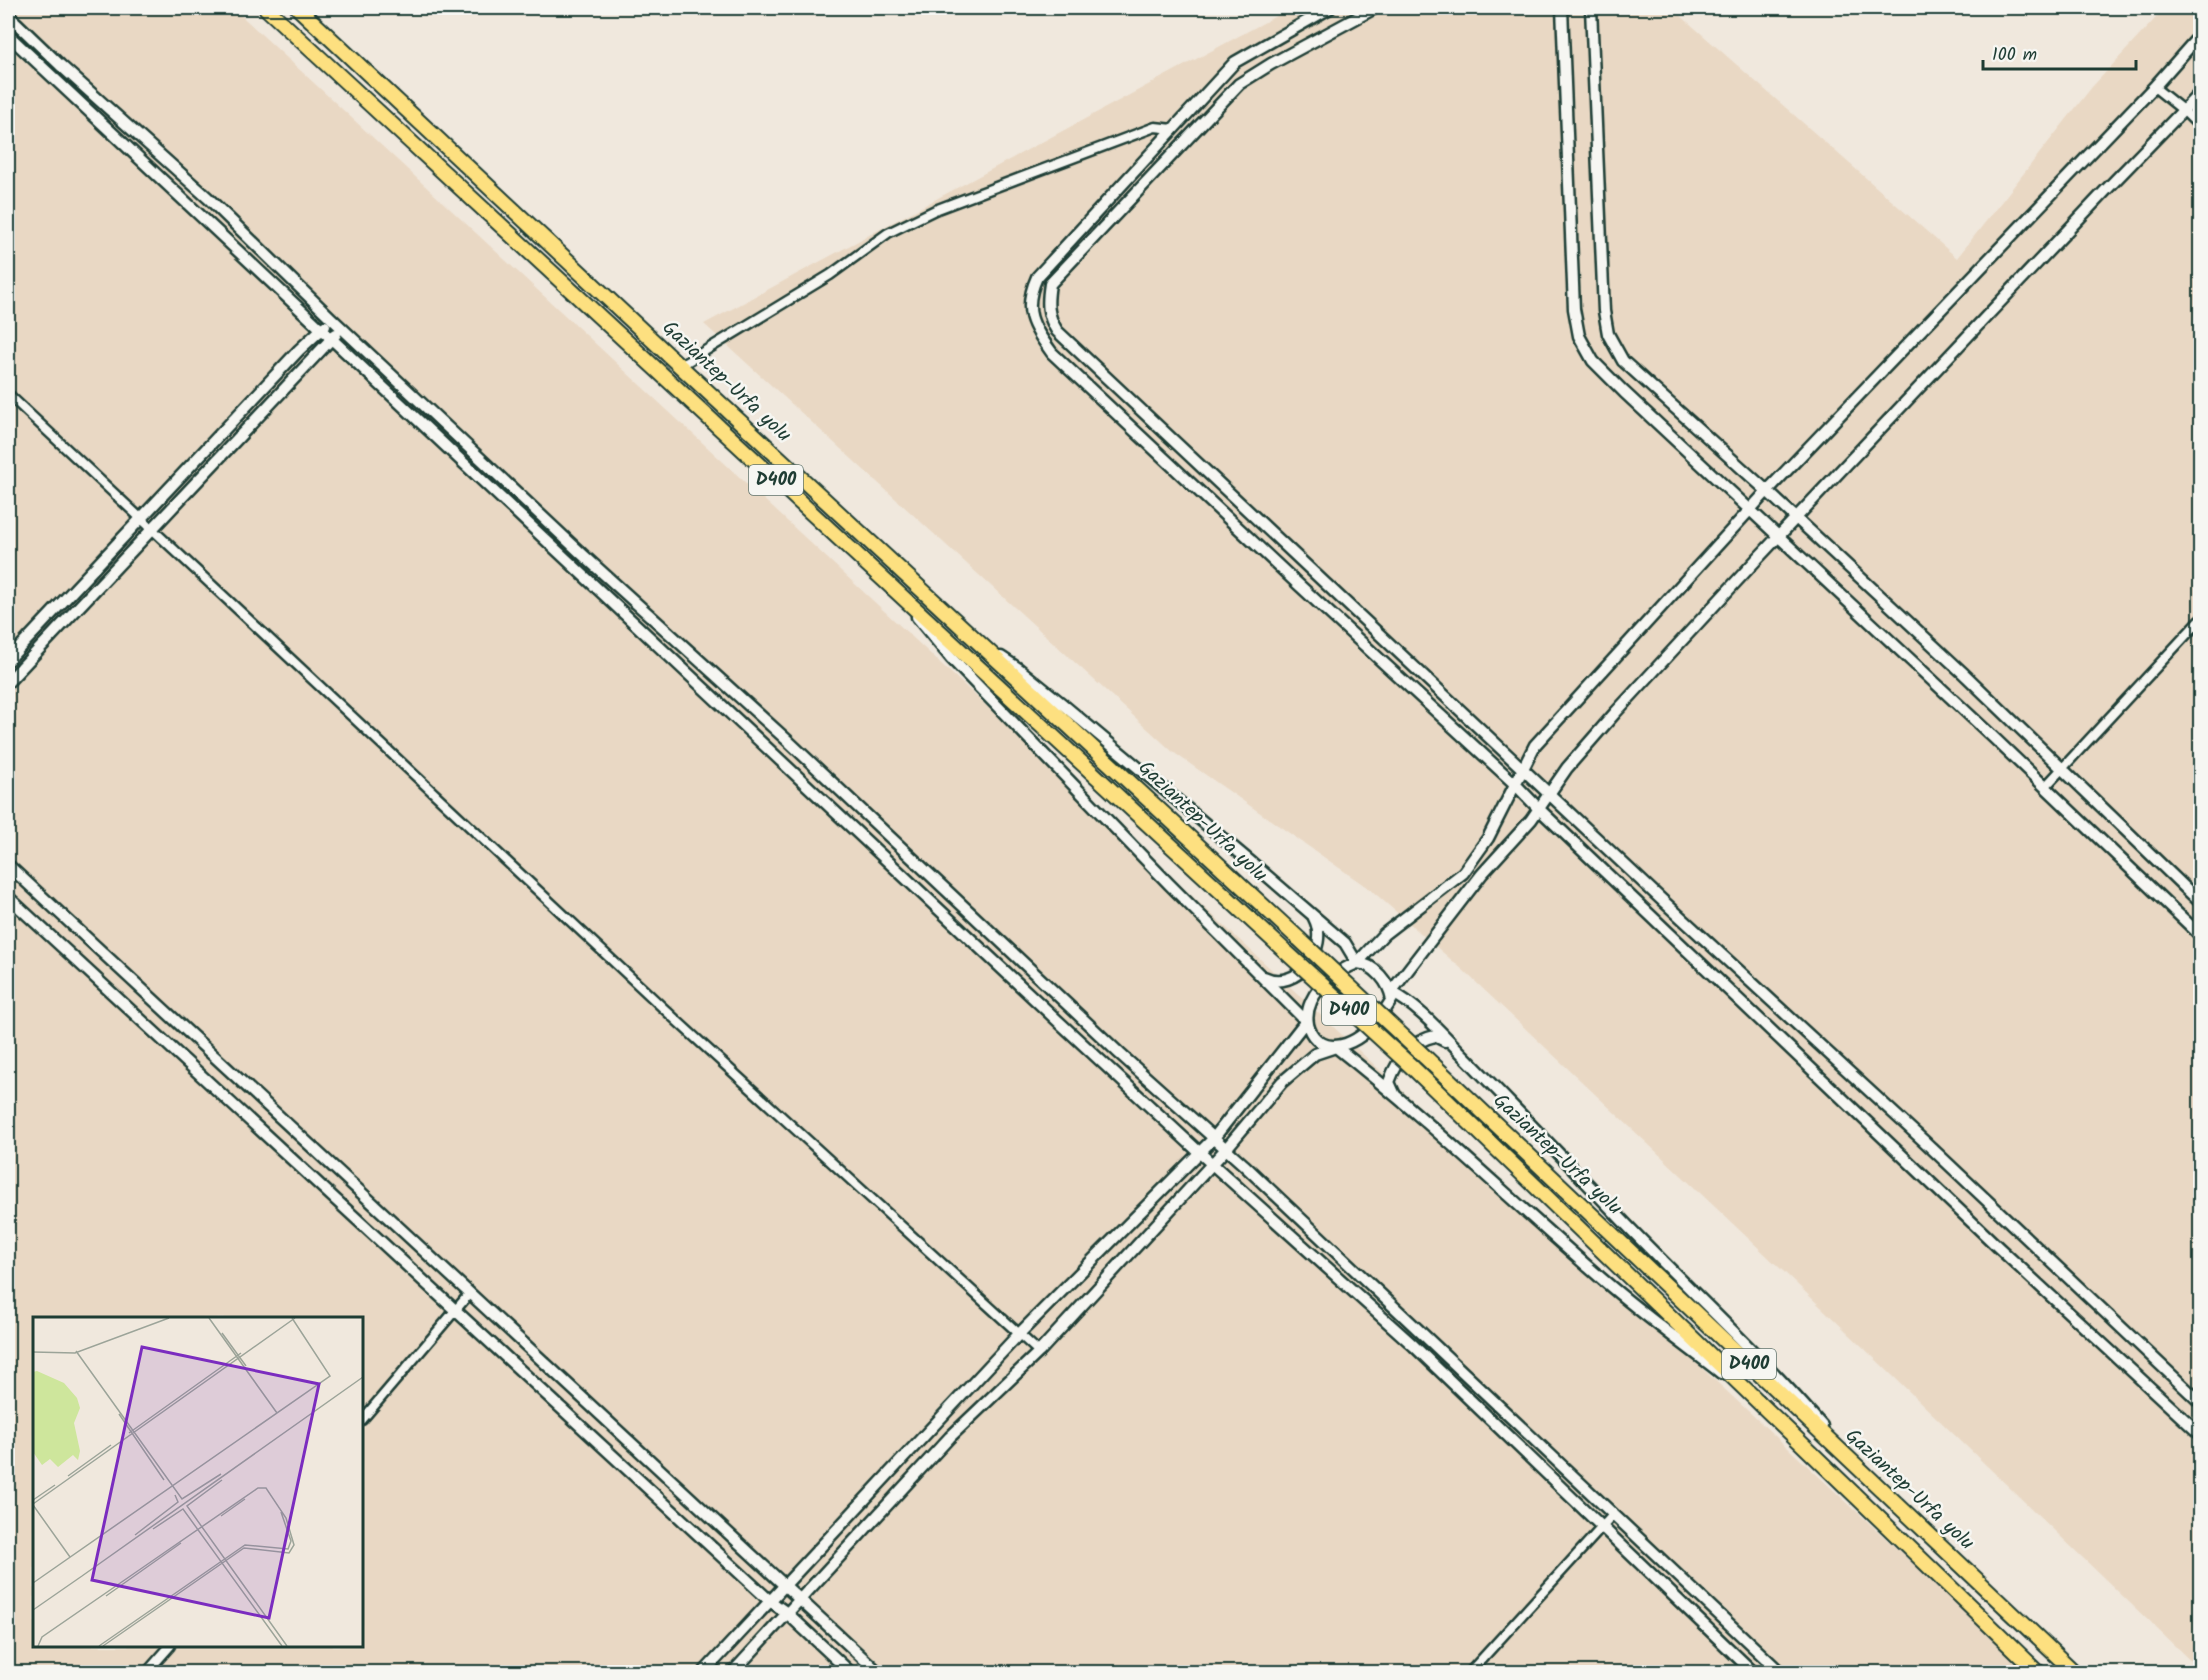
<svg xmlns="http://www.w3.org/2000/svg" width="2208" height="1680" font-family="Kalam,sans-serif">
<rect width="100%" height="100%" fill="#f0e8dd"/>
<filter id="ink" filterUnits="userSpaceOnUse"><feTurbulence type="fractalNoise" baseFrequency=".0167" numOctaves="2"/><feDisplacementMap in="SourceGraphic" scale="12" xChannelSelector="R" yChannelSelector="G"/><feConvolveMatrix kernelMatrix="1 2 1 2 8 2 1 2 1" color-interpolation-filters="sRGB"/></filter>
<g filter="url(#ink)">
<g fill="#e9d8c4" fill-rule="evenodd">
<path d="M8,8H233L2030,1672H8ZM34,1318H362V1646H34Z"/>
<path d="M1291,8H1672L1957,258L2092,87L2165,8H2200V1670L1799,1286L1463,970L1371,890L1173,752L704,324Z"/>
</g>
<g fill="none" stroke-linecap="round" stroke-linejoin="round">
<g stroke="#1f3d34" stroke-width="13">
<g id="minor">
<path d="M2154,87L2184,111L2200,127"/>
<path d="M680,366L830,275L888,233L935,210L1155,127L1173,129"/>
<path d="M8,394L676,1020L1039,1352"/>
<path d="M2045,787L2200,620"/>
<path d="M362,1420L470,1293"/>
<path d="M147,1672L170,1646"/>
<path d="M1470,1672L1613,1515"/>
</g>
</g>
<g stroke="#1f3d34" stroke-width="15">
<g id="tertiary">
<path d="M1330,8L1235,62L1037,277C1022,310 1032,325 1052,353L1299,585L1515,784L1539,809L1999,1248L2200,1434"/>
<path d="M1375,8L1271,64L1239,84L1050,284C1047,303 1047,315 1057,331L1662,900L1924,1141L2200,1402"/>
<path d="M1562,8L1574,309L1579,336L1593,361L1624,392L1994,738L2200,935"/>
<path d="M1591,8L1604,311L1608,334L1623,361L1767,491L1963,673L2200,902"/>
<path d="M8,15L60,65L208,198L331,318L583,555L787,740L1120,1054L1244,1165L1780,1672"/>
<path d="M8,35L1060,1023L1200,1153L1414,1346L1753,1672"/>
<path d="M1001,657L1019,669L1061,703L1258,868L1345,943L1357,963L1384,934L1463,873L1488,838L1535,745L1767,491L2154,87L2200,35"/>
<path d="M8,660L299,350L325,326"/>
<path d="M8,682L336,334"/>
<path d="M8,865L878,1672"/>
<path d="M8,897L770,1601L787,1613L850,1672"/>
<path d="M1357,963C1375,964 1389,983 1392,999C1329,1105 1257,1004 1357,963Z"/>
<path d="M1264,977C1297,993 1330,948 1314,918"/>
<path d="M1394,1093L1389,1082C1397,1060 1411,1041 1435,1036L1445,1041"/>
<path d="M1822,1426C1759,1353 1687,1288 1620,1218C1569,1164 1518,1111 1466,1058C1445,1037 1418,1005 1391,992L1482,874L1531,820L1567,768L1615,713L1758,558L2105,191L2200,93"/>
<path d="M704,1672L1018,1335L1213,1139L1306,1021L1169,884L951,658L917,617"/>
<path d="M733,1672L950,1437L1039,1352L1225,1150L1282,1082L1315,1054L1336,1047C1429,1120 1513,1202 1602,1279C1640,1312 1681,1342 1721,1373"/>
</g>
</g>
<g stroke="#1f3d34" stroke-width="18">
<g id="trunk">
<path d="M266,8L1286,952"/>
<path d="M298,8L680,366L1299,939"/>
<path d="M1424,1056L2074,1672"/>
<path d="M1412,1067L2038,1672"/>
</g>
</g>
<use href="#minor" stroke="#f6f6f2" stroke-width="8"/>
<use href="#tertiary" stroke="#f6f6f2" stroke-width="10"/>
<use href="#trunk" stroke="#fde080" stroke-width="14"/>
<g stroke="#1f3d34" stroke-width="18" stroke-linecap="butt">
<g id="trunk-bridge">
<path d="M1299,939L1424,1056"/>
<path d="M1286,952L1412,1067"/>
</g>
</g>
<use href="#trunk-bridge" stroke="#fde080" stroke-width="14"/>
</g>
</g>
<g text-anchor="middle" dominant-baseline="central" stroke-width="5" stroke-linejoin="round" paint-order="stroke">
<g fill="#f6f6f2" stroke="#60746d" stroke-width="1.5">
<rect x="749" y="465" width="54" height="30" rx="4.5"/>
<rect x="1322" y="995" width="54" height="30" rx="4.5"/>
<rect x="1722" y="1349" width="54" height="30" rx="4.5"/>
</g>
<g font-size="18" font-weight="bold" fill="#1f3d34">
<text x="776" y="480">D400</text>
<text x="1349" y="1010">D400</text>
<text x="1749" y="1364">D400</text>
</g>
<g font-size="20" fill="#1f3d34" stroke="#f6f6f2">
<text transform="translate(726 382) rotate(43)">Gaziantep-Urfa yolu</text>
<text transform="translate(1202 822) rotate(43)">Gaziantep-Urfa yolu</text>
<text transform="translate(1557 1155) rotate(43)">Gaziantep-Urfa yolu</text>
<text transform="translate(1909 1490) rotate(43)">Gaziantep-Urfa yolu</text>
</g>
</g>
<g transform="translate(33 1317)">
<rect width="330" height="330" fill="#f0e8dd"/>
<path d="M4,54L31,66L44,81L47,91L41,106L47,134L45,143L40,138L25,150L17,142L9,148L0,135V55Z" fill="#cee69c"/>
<path fill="none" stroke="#9ca499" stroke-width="1.5" d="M176,1L244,96M189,16L213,49M43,34L149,182L188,157M0,35L42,36L136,1M86,97L131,163M96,116L208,36M35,159L78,128M189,163L154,189L254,329M0,183L22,168M0,187L262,1M0,188L37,240M188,199L212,182M120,212L150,192L249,329M102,218L145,185L142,178M49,259L330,60M0,266L297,59L259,1M73,279L148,226M0,293L49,259M5,329L9,320L109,251L225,171H233L253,201L261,228L256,236L211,231L70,329M66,329L212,228L255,232L258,224L248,195"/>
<path fill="#7b2cbf" fill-opacity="0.15" stroke="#7b2cbf" stroke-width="3" d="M109,30L286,67L236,301L59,263Z"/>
<rect width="330" height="330" fill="none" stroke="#1f3d34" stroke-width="3"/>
</g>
<rect width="2208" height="1680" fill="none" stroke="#f6f6f2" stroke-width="30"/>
<rect x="15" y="15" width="2178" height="1650" fill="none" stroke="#1f3d34" stroke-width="2" filter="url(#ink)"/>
<path d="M1983 60v9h153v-9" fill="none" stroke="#1f3d34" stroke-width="3"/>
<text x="1992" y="60" font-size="18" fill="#1f3d34" stroke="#f6f6f2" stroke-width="4.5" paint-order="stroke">100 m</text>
</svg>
